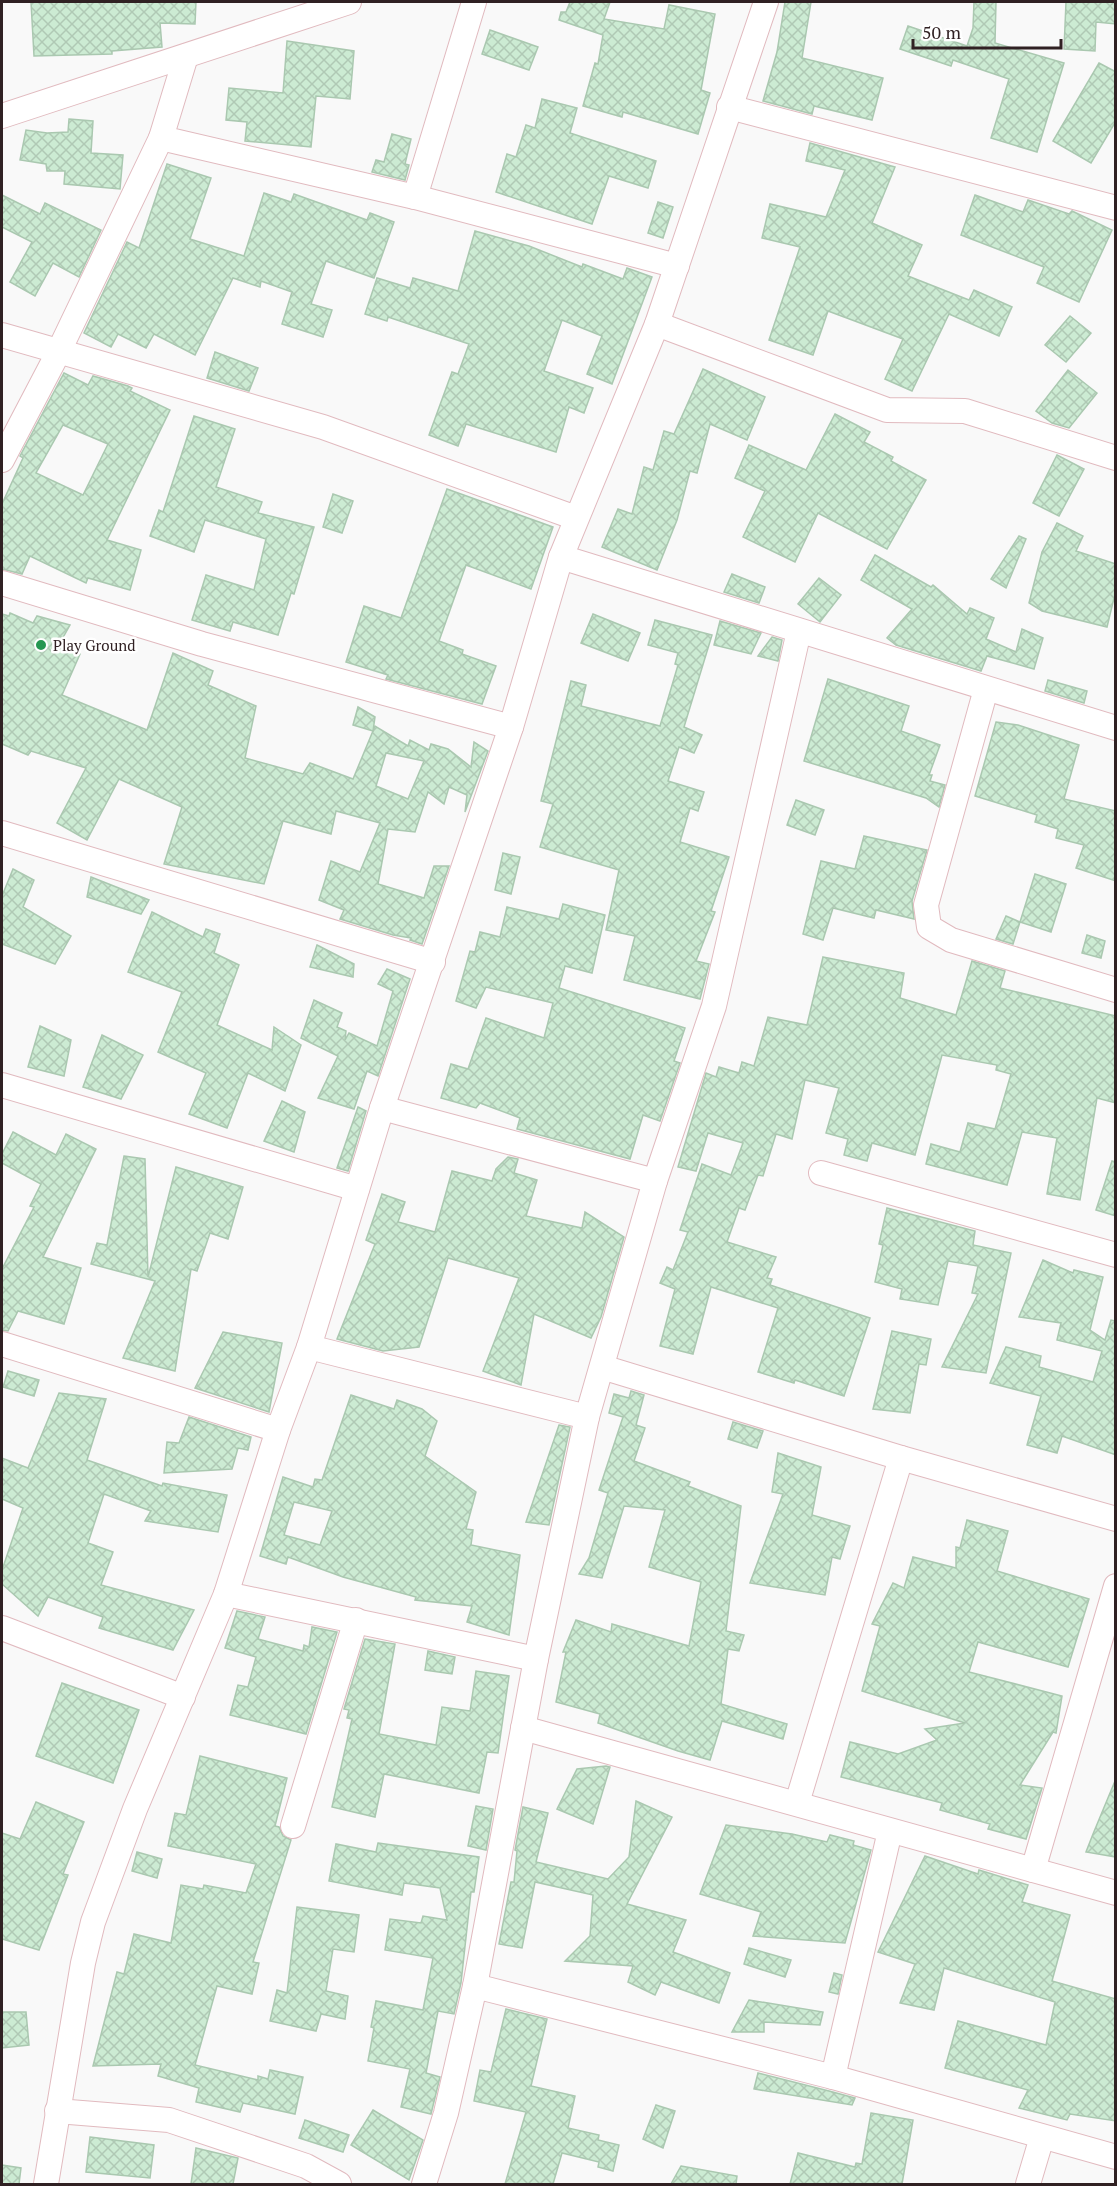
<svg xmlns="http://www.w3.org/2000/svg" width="1117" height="2186" font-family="'PT Serif',serif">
<defs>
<pattern id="building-cross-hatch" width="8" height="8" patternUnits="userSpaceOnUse" patternTransform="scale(1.5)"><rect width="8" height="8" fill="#ccebd3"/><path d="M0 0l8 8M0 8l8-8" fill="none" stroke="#b0c9b5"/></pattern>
</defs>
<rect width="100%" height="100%" fill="#f9f9f9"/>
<g fill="url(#building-cross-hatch)" stroke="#aac8b0" stroke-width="1.5" fill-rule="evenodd">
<path d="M31,2H196L195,24L160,23L162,47L112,51V54L34,56Z"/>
<path d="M570,2H610L604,19L664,29L669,5L715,14L701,90L710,93L698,134L623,112L622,117L583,106L595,63L598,64L603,35L559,20L561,12H566Z"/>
<path d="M785,2H811L802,58L883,78L872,120L814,106L812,114L763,101L777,52Z"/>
<path d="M974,2H996L995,43L1064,63L1037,152L991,138L1009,79L953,60L951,66L900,49L908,26L967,46L973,28Z"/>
<path d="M1066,2H1116V24L1096,22L1095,51L1064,49Z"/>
<path d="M490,30L538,47L529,70L482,54Z"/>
<path d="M287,41L354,51L350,99L316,96L311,147L245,141L247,122L226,120L229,88L283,93Z"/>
<path d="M1099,63L1116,72V121L1091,163L1053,141Z"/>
<path d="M542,99L577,108L570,133L656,161L648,188L609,176L592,224L496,192L507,154L516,157L526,125L535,128Z"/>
<path d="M69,119L93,121L91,153L123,155L120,189L64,184L65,171H47L46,164L20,160L26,130L47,133L68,132Z"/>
<path d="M392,134L411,139L405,164L409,165L405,180L372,172L376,160L384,162Z"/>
<path d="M810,143L895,167L872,223L922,245L908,276L969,300L974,290L1012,307L999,336L949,314L912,391L885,379L903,339L828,311L813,355L769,340L800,247L762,238L770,204L826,217L845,170L806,161Z"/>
<path d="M167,164L211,178L190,239L244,256L264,193L291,202L294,194L367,220L370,213L394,222L374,278L326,261L311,304L332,310L323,337L282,324L292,292L261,281L260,287L233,278L195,355L154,334L146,348L118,334L111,347L84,333L127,242L139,248Z"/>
<path d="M2,195L40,214L45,203L101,230L79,277L53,263L35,296L10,282L32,242L2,227Z"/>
<path d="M975,195L1023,212L1028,200L1069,214L1072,211L1112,230L1079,302L1037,283L1044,267L961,235Z"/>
<path d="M658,202L673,207L663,238L648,233Z"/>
<path d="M475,231L529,246L582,267L583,264L623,279L627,268L652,277L612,384L587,374L602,336L562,320L544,371L593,388L584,413L569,407L556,452L466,424L458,446L429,435L452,372L458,374L469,344L388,317L387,321L365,314L377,278L410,288L413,278L458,291Z"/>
<path d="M1070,316L1091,333L1066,362L1045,345Z"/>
<path d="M215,352L258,368L249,391L207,378Z"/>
<path d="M703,369L765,397L747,440L710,424L697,473L690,471L677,520L657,570L602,547L618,509L632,514L644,467L653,470L664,431L674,434Z"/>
<path d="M1068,370L1097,393L1069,428L1052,423L1036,411Z"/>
<path d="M64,373L88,385L93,376L128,386L132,388L130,391L170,410L107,540L141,550L130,590L88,578L86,583L30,556L22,574L2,569V504L23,458L20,456ZM63,425L108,444L83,495L36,473Z"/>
<path d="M835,414L870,432L864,442L893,457L891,461L926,480L887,549L818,513L795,562L743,537L765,491L735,478L749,445L806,470Z"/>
<path d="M194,416L235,429L216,487L262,502L258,513L314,527L294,594L291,593L278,635L233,622L230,631L192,620L206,575L254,590L266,539L205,520L194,552L150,536L159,510L163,512Z"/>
<path d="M1057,455L1084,469L1059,516L1033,503Z"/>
<path d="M447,489L553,527L531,589L466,565L439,641L463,650L462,654L496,666L482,704L386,679L388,675L346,662L364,606L401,618Z"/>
<path d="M333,494L353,501L342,533L323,527Z"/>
<path d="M1057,523L1083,536L1076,551L1116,564V590L1107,627L1042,611L1029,603L1042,552Z"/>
<path d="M1019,536L1026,539L1006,588L991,579Z"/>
<path d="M875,555L931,587L933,585L967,614L970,608L994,618L986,639L1016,652L1022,629L1043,638L1034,669L987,656L981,671L896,645L887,638L912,609L861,580Z"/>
<path d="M732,574L765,587L759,603L724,592Z"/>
<path d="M819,578L841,595L820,622L798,604Z"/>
<path d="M10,613L33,623L37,616L70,625L60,643L80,654L62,695L147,730L173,653L213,671L208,685L256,706L245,758L303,774L310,763L353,779L375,726L408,746L410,740L429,750L431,744L448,749L471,767L474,742L488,751L465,812L467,795L449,787L444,804L428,792L415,832L388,829L378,884L424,898L434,866H449L422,944L410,940L411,938L393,935L340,919L344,910L319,900L331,861L360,872L380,823L336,811L331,834L283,821L264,884L164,864L182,807L119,779L87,840L57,823L86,768L31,751L28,755L2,744V614L9,616ZM386,753L424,761L408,799L376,786Z"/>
<path d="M593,614L640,633L628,661L581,643Z"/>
<path d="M655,620L712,635L684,727L702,735L694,753L679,747L668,781L704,792L698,811L690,808L680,842L729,857L711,911L715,912L696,961L709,964L700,999L624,980L635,936L606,930L619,870L540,847L553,804L541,801L571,681L586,685L581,706L660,726L678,665L675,664L678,653L648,645Z"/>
<path d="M720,621L761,633L751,654L714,645Z"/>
<path d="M772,637L782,640L778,661L758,656Z"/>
<path d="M828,679L909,706L901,731L940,745L929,775H932L930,781L945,785L939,807L926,798L804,761Z"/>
<path d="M1048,680L1087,691L1084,703L1045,691Z"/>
<path d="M358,707L375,717L373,731L353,725Z"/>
<path d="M996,722L1018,725L1079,745L1064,799L1116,811V881L1076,868L1084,845L1056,838L1058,829L1035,822L1037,815L975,796Z"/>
<path d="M796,800L824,810L815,835L787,825Z"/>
<path d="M864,836L927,850L912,901L914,919L876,910L874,918L833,908L823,940L803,934L821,861L855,869Z"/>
<path d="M503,853L520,857L511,894L495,890Z"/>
<path d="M13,869L34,880L23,907L71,936L55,964L2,944V896Z"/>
<path d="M1035,874L1066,884L1051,932L1020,922Z"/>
<path d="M91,877L149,900L141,914L87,897Z"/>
<path d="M563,904L605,915L592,973L565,966L559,988L685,1028L674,1061L680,1063L660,1121L643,1115L630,1159L517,1129L520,1118L480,1103L476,1108L441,1098L451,1064L468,1069L486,1018L544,1038L553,1003L486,987L476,1008L456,1001L470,951L475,952L480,932L500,937L507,907L559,919Z"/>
<path d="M152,912L203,937L206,929L220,934L214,953L239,965L217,1025L272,1050L274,1027L301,1045L285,1091L248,1073L227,1128L189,1114L206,1073L158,1052L182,992L128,972Z"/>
<path d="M1006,916L1020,922L1013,944L996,939Z"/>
<path d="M1087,935L1105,941L1101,958L1082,953Z"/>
<path d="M317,945L354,964L353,977L310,967Z"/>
<path d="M823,957L904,973L900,998L956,1015L972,961L1005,971L1000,988L1116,1016V1103L1097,1098L1080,1200L1047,1194L1057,1138L1022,1132L1007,1185L926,1164L931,1144L960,1152L968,1123L995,1129L1011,1074L996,1070L997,1065L942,1055L915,1155L872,1143L867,1161L844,1155L848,1139L826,1133L839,1088L805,1080L792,1139L776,1134L763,1176L758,1175L745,1210L739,1208L727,1242L776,1257L767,1278L772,1279L770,1285L870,1318L844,1396L795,1380L794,1383L758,1372L778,1308L711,1287L693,1354L660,1346L675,1289L660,1283L667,1267L673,1270L688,1232L680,1230L702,1164L731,1175L743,1143L708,1133L696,1171L678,1167L706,1073L716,1077L719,1067L739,1073L742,1062L754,1066L768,1017L807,1025Z"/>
<path d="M387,969L410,979L378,1076L367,1071L354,1109L318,1098L338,1056L301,1038L314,1000L342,1013L337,1027L346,1031L345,1040L349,1033L377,1046L393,991L378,984Z"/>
<path d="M40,1026L71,1040L64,1076L28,1067Z"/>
<path d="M102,1035L143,1055L121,1099L83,1087Z"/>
<path d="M282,1101L305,1112L294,1152L264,1141Z"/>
<path d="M358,1107L366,1111L348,1171L337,1168Z"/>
<path d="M13,1132L56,1155L66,1134L96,1149L43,1257L81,1268L64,1324L18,1311L8,1331L2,1330V1269L34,1207L30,1206L41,1184L2,1163V1154Z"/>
<path d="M124,1156L145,1159L148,1277L176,1167L243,1187L228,1239L210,1233L197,1271L191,1269L175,1371L123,1358L155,1281L91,1264L97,1243L107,1245Z"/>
<path d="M508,1157L518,1159L514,1173L537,1180L526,1216L582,1228L585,1212L624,1237L601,1317L591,1338L534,1314L521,1385L483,1371L519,1278L448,1258L419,1347L383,1351L337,1339L375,1244L366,1240L382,1194L405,1202L398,1222L435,1232L452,1171L492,1181L496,1169Z"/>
<path d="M1112,1161L1116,1162V1216L1096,1210Z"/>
<path d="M887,1208L975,1231L973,1245L1011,1253L986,1373L942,1367L978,1294L972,1293L978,1266L948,1261L938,1305L900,1299L902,1289L875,1282L883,1245L879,1244Z"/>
<path d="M1043,1260L1073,1273L1074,1270L1103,1277L1090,1330L1105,1340L1111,1320L1116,1321V1455L1062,1436L1057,1453L1027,1445L1041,1396L990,1383L1006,1347L1041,1356L1039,1367L1093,1382L1102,1351L1057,1340L1061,1323L1019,1317Z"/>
<path d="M892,1331L931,1339L926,1365L919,1364L910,1413L873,1409Z"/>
<path d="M223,1332L282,1343L269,1412L195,1388Z"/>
<path d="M8,1371L39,1380L34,1396L3,1387Z"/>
<path d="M631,1391L644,1395L636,1425L645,1428L634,1461L690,1482L688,1486L741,1506L726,1631L744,1635L739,1651L728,1649L721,1704L787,1724L783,1739L722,1721L710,1760L678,1751L598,1723L600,1714L556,1702L566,1652H563L576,1620L611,1632L612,1624L689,1646L701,1582L649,1567L665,1510L624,1506L602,1578L579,1574L589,1558L608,1493L599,1490L623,1417L609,1413L614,1394L629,1398Z"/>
<path d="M59,1393L106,1399L87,1460L162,1486L163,1483L227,1495L218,1532L145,1521L151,1511L104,1494L88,1543L113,1552L101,1585L194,1610L173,1650L99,1628L103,1617L48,1597L38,1616L2,1584V1570L23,1508L2,1499V1458L28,1468Z"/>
<path d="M351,1395L394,1409L397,1400L422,1409L437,1421L425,1456L476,1492L466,1529L473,1530L471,1545L520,1555L509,1635L467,1622L472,1606L415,1600L416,1597L343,1577L288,1557L286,1564L260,1556L283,1477L313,1487L315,1479L322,1480ZM294,1502L332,1511L320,1545L284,1535Z"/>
<path d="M189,1417L251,1437L248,1450L238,1448L232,1469L164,1473L167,1442L179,1443Z"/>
<path d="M733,1422L763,1431L757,1448L728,1439Z"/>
<path d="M559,1425L570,1427L549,1525L526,1522Z"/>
<path d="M778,1453L821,1467L812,1515L850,1526L840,1559L832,1557L825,1595L750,1583L783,1494L772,1492Z"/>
<path d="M967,1520L1008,1531L997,1571L1089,1599L1068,1667L978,1642L969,1672L1062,1696L1056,1733L1053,1732L1020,1785L1042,1788L1026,1839L988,1829L990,1824L940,1810L942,1803L841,1777L850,1742L898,1754L937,1740L925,1729L965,1723L862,1691L880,1626L872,1624L893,1583L904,1588L913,1557L956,1568V1547L960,1548Z"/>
<path d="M237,1611L265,1617L258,1639L303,1651L304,1645L309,1647L312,1627L337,1632L306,1734L230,1715L238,1685L248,1687L256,1657L225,1648Z"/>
<path d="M365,1639L395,1644L379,1734L436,1745L442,1707L470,1711L476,1671L509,1676L498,1753L487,1752L479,1793L384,1774L375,1817L332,1807L352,1719L347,1718L349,1710L344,1709Z"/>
<path d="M428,1651L455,1657L452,1674L425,1670Z"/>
<path d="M62,1683L139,1710L113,1783L36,1756Z"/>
<path d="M200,1756L287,1778L275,1826L279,1827L283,1836L291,1840L253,1962L259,1963L252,1994L217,1986L195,2065L258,2080V2076L268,2079L270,2070L303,2077L295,2114L243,2103L240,2112L196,2102L199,2088L158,2076L161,2064L93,2066L117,1972L124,1974L134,1934L171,1943L181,1885L203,1889L204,1885L246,1893L256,1864L168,1846L175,1813L186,1815Z"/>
<path d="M606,1766L610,1767L593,1824L557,1809L577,1769Z"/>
<path d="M1115,1781L1116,1857L1086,1852L1093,1834Z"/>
<path d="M636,1801L672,1817L627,1904L686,1920L673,1952L730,1973L719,2003L661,1982L655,1995L628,1982L633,1966L565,1961L590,1936L593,1895L535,1882L522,1948L499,1944L511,1882H514L517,1851L515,1850L523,1807L548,1813L536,1862L608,1879L629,1857Z"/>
<path d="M36,1802L84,1822L63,1874L68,1875L39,1950L2,1939V1833L20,1839Z"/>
<path d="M476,1806L493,1809L486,1850L468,1846Z"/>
<path d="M726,1825L792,1834L827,1842L830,1835L854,1841L853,1845L871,1850L845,1943L753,1936L761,1912L700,1894Z"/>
<path d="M378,1843L479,1857L474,1892H471L461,1983L454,2014L438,2011L426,2073L440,2077L431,2114L401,2107L410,2069L368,2061L374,2028L371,2027L376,2001L423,2010L433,1958L385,1950L390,1919L421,1923L423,1916L447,1920L440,1888L404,1883L402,1895L329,1881L336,1844L376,1852Z"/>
<path d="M137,1852L162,1859L157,1878L132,1871Z"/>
<path d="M925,1856L978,1874L979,1870L1028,1885L1022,1902L1070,1915L1052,1981L1116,1999V2121L1070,2114L1067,2120L1019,2108L1028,2090L945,2068L958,2021L1046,2045L1055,2002L944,1968L934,2010L900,2003L915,1964L878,1952Z"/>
<path d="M297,1907L359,1915L354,1952L333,1949L326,1991L348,1996L345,2019L321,2014L316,2031L270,2021L277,1990L287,1993Z"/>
<path d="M749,1948L791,1960L785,1977L744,1964Z"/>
<path d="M834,1973L842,1975L838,1994L829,1992Z"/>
<path d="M749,2000L823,2012L820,2025L764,2022V2032H732Z"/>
<path d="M506,2009L547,2019L531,2086L575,2096L568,2128L599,2135L598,2140L619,2145L613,2171L598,2167L599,2162L562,2153L553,2184H505L526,2112L474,2101L480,2070L491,2072Z"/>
<path d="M2,2012H26L29,2045L2,2048Z"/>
<path d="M758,2073L829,2091L855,2098L852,2105L754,2089Z"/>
<path d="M656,2105L675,2111L663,2148L643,2139Z"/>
<path d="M373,2110L423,2140L409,2180L351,2145Z"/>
<path d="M871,2113L913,2120L902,2184H790L798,2153L855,2167L856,2163L862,2164Z"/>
<path d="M305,2120L349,2135L343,2152L299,2138Z"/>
<path d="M90,2137L154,2145L150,2178L86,2172Z"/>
<path d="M196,2148L238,2158L233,2184H191Z"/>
<path d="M2,2165L21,2168L19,2184H2Z"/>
<path d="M681,2166L737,2176L736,2184H671Z"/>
</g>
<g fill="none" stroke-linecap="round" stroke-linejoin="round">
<g stroke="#e1babf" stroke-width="26">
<g id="minor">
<path d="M729,107L1116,208"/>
<path d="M2,116L349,2"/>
<path d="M161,138L415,197L677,266"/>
<path d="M415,197L474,2"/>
<path d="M657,324L887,410L965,411L1116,458"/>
<path d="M2,335L323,427L576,518"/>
<path d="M2,460L58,353L161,138L186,56"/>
<path d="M561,557L1116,728"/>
<path d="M2,583L202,644L511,727"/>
<path d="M986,689L926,905L929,927L951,940L1116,990"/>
<path d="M2,833L433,962"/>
<path d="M2,1085L357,1189"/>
<path d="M382,1108L655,1181"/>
<path d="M821,1173L1116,1255"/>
<path d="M2,1344L278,1430"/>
<path d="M309,1347L587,1417"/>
<path d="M602,1367L901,1458L1116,1519"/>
<path d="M226,1594L536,1659"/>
<path d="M2,1628L183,1697"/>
<path d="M523,1728L1116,1893"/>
<path d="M797,1803L901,1458"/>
<path d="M293,1826L356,1620"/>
<path d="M1033,1870L1116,1586"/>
<path d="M475,1986L833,2077L1116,2157"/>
<path d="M833,2077L890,1831"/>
<path d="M57,2111L169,2120L306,2166L339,2184"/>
<path d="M46,2184L83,1963L93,1922L135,1809L226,1594L278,1430L309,1347L382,1108L511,727L561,557L657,324L766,2"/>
<path d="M424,2184L446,2113L475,1986L536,1659L587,1417L655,1181L714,1006L799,631"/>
<path d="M1028,2184L1042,2137"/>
</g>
</g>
<use href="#minor" stroke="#fff" stroke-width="24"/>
</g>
<circle fill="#259751" stroke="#fff" stroke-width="2" cx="41" cy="645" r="6"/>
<g text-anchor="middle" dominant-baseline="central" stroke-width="5" stroke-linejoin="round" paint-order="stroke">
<g font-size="15" fill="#302123" stroke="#fff" text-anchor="start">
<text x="53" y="645">Play Ground</text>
</g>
</g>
<rect width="1117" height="2186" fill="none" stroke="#302123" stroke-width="6"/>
<path d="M913 39v9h148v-9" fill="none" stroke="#302123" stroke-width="3"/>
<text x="922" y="39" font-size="18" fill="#302123" stroke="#ffffff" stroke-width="4.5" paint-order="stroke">50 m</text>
</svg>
